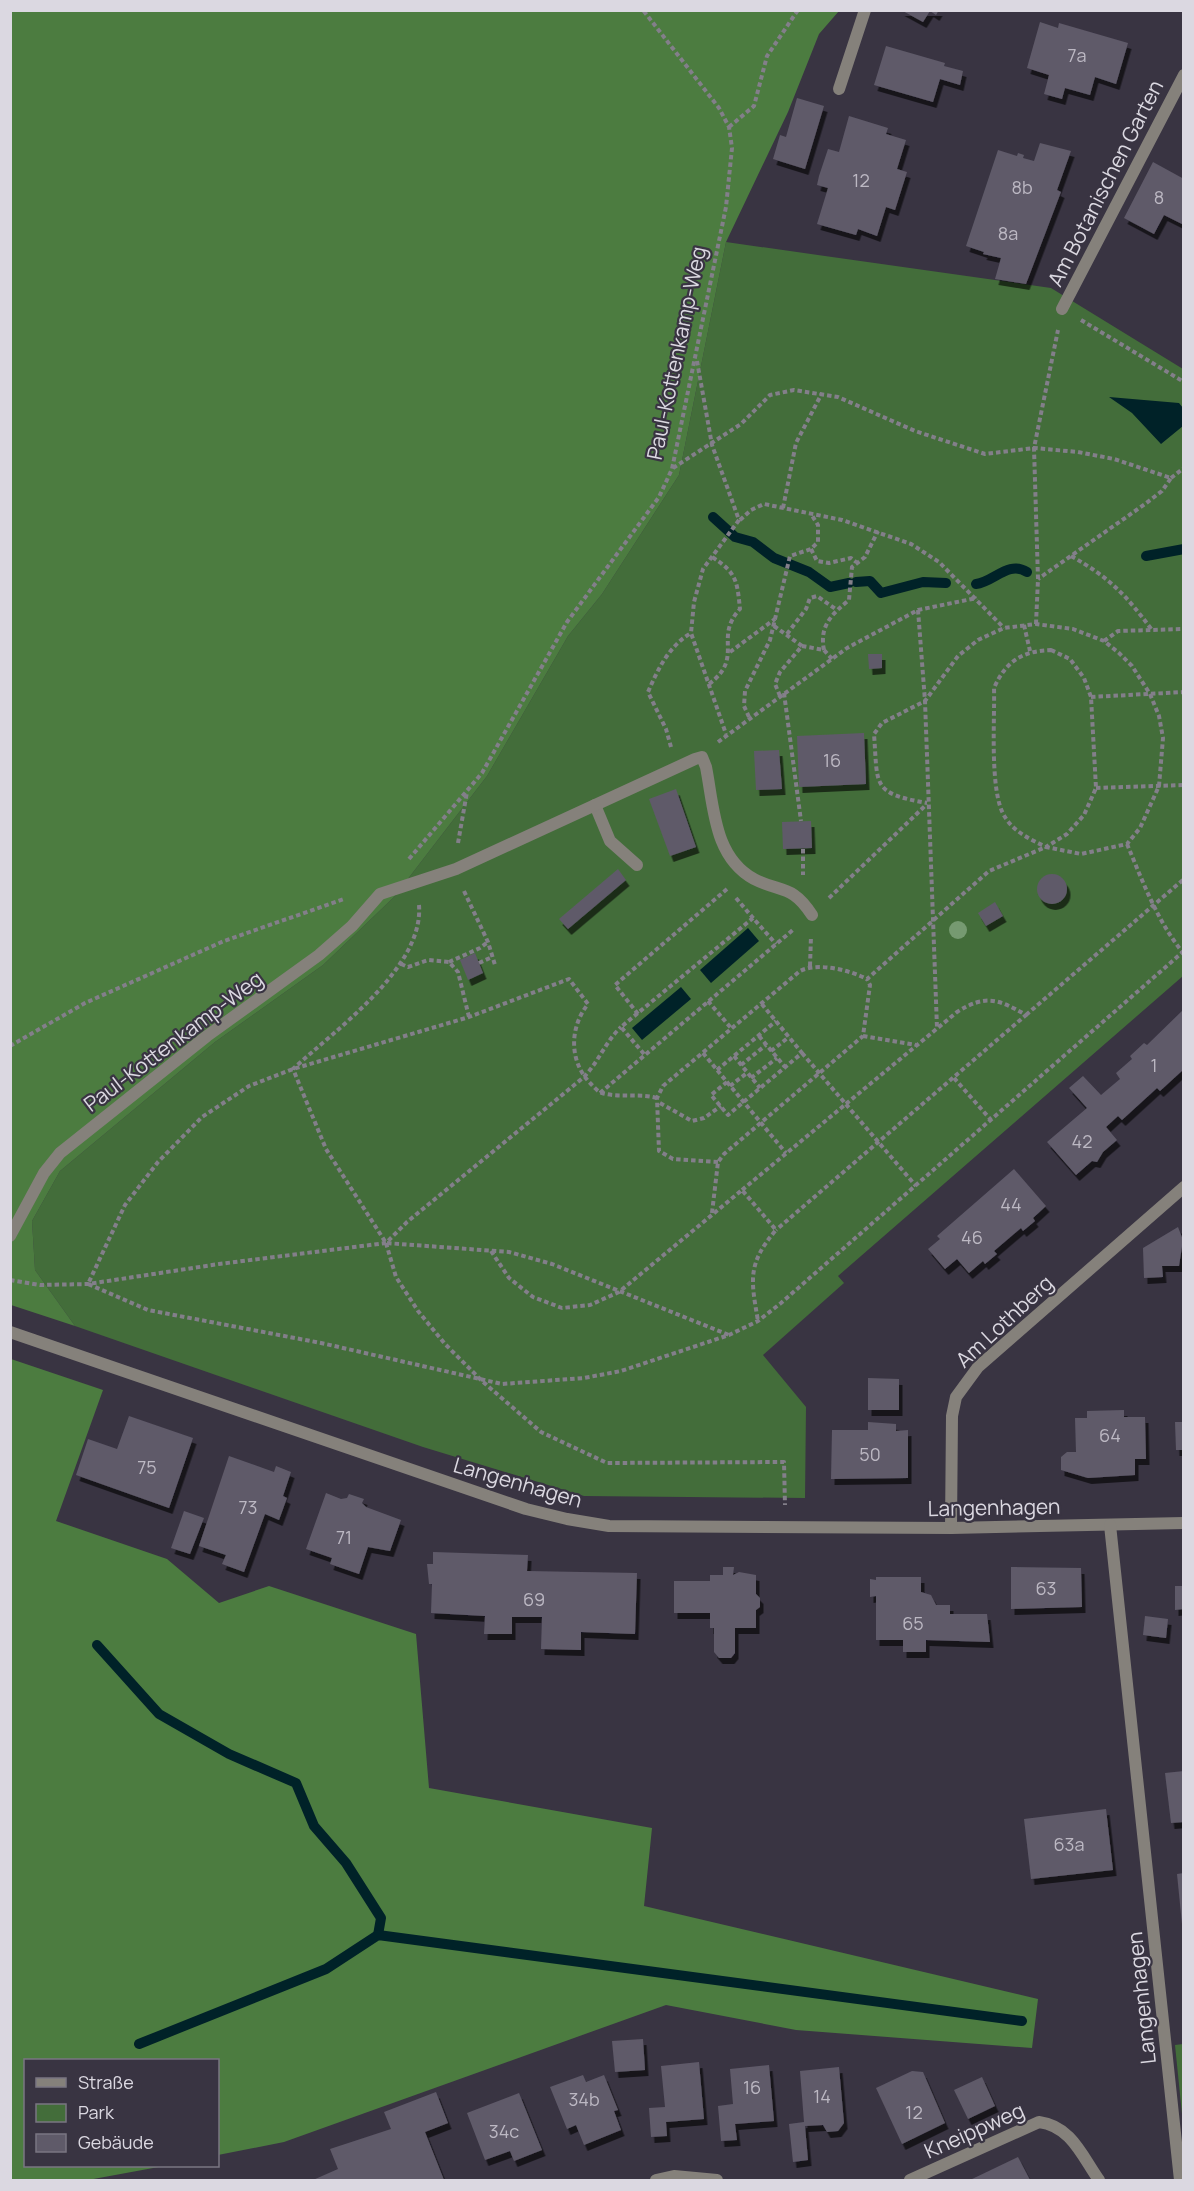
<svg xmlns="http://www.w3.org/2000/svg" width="1194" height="2191" font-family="Manrope,sans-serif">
<defs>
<filter id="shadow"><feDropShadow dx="3.5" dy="6" stdDeviation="0" flood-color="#0009"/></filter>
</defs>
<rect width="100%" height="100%" fill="#393442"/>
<g fill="#436d3a">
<path d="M726,242L1051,288L1183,369V976L838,1276L844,1283L763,1355L806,1407L805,1498L584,1496L423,1447L75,1326L35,1270L32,1221L60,1171L215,1042L323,965L394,897L487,776L568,636L602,594L679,475Z"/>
<path d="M1183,2044H1184L1183,2124L1175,2045Z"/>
</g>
<g fill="#4c7c40">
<path d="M11,11H839L819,34L788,112L726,242L679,475L602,594L568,636L487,776L394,897L323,965L215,1042L60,1171L32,1221L35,1270L75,1326L11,1305Z"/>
<path d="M11,1359L103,1390L56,1521L167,1559L219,1603L269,1586L416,1634L429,1788L652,1828L644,1906L1038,1999L1032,2048L796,2030L666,2005L284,2142L218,2155V2060H26V2166H164L88,2180H11Z"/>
</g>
<g fill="#002228">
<path d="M1109,397L1179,403L1183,408V426L1161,444L1132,413Z"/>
<path d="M748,928L759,941L711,983L700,970Z"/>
<path d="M681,987L691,999L642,1040L632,1028Z"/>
</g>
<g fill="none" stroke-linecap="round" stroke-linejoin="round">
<g stroke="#002228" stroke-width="10">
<path d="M713,517L735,537L753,542L774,558L809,572L830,587L849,583"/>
<path d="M1146,556L1184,549"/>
<path d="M856,582L870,581L881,593L923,582L946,583"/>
<path d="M976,584C994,582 1008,560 1027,572"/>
<path d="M97,1645L159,1714L229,1754L296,1783L314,1826L346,1863L381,1918L378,1935"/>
<path d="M139,2044L326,1969L378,1935L1022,2021"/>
</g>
</g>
<g fill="#5f5a69" filter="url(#shadow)">
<path d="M901,10H939L936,15L930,11L923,22Z"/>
<path d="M1040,22L1058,28L1059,23L1128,43L1116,84L1095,77L1090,95L1065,88L1062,99L1044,94L1049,75L1027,68Z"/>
<path d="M886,46L945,63L944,66L963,71L960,85L940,79L933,102L874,85Z"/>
<path d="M797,98L824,106L805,169L773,159L780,135L786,137Z"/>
<path d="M849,116L888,128L886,134L906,140L897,169L907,172L895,210L886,207L877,236L858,229L856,235L817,224L828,188L817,185L819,176L828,149L839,152Z"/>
<path d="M1040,143L1071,151L1057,190L1061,192L1026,284L995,279L1001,258L983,254L984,252L966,246L998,150L1017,156L1018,153L1024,155L1023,158L1034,161Z"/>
<path d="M1153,162L1184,179V225L1164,215L1154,234L1124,218Z"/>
<path d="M868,654H882V668L869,669Z"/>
<path d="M864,733L866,784L799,787L797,736Z"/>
<path d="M779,750L782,789L756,790L754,751Z"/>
<path d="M676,789L696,847L670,856L649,799Z"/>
<path d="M811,821L812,848L783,849L782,822Z"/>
<path d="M618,869L626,880L568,929L559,919Z"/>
<circle cx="1052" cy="889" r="15"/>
<path d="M995,902L1003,916L986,926L978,913Z"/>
<path d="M475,953L483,973L468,980L460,960Z"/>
<path d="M1184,1009V1069L1160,1091L1157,1088L1122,1120L1118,1116L1106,1127L1117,1140L1103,1152L1097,1162L1092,1161L1076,1175L1047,1142L1087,1108L1069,1088L1083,1076L1101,1095L1120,1079L1116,1073L1132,1059L1130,1056L1144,1043L1147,1045Z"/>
<path d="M1014,1169L1046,1206L1033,1218L1035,1221L1023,1231L1021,1228L994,1251L997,1254L985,1264L983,1261L969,1273L957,1259L945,1269L928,1249L940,1239L937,1236Z"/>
<path d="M1178,1227L1183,1240L1179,1266H1162L1163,1277L1144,1278L1143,1248Z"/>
<path d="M868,1378L899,1379V1410H868Z"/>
<path d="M1124,1410V1417H1145L1146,1459H1135V1475L1088,1478L1061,1470V1457L1067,1452H1076L1075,1418H1087V1411Z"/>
<path d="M129,1416L193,1438L169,1508L76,1475L88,1439L117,1449Z"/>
<path d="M868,1422L896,1424V1431L908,1430V1478L831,1479L832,1430H868Z"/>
<path d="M1175,1422H1184V1450H1176Z"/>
<path d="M229,1456L274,1472L276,1466L291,1472L283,1496L287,1498L279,1520L265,1514L244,1572L222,1564L226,1555L199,1546Z"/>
<path d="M326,1493L341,1499L347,1498L349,1494L364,1499L362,1503L366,1507L401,1520L390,1551L368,1547L359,1574L330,1564L332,1558L306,1549Z"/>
<path d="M184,1511L204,1518L190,1554L171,1548Z"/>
<path d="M433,1552L528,1555L527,1571L637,1573L635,1634L581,1632V1650L541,1649L542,1617H512V1634H484L485,1616L431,1613L432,1584H429L427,1564H433Z"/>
<path d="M723,1567H734L733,1575L739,1572L756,1575V1594L760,1598V1607L756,1610V1628H735V1653L731,1658H719L714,1652V1628H710V1613H674V1581H710V1575H723Z"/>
<path d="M1011,1567L1081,1568L1082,1607L1011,1609Z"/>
<path d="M876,1577H921V1592L931,1595L936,1605H950V1614H987L990,1642L926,1640V1652H903V1640H876V1596L870,1597V1579L876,1580Z"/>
<path d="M1175,1586H1184V1609L1175,1610Z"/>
<path d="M1145,1616L1168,1619L1166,1638L1143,1635Z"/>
<path d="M1184,1771V1822L1171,1823L1165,1773Z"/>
<path d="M1106,1809L1113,1870L1031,1879L1024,1819Z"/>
<path d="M1184,1873V1924H1182L1177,1874Z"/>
<path d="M643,2039L645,2070L615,2072L612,2041Z"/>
<path d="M699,2062L704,2119L666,2122L667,2136L651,2137L649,2108L665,2107L661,2066Z"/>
<path d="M769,2065L774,2121L735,2124L737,2140L721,2141L718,2106L733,2104L730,2069Z"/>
<path d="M839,2067L844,2123L838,2131L827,2132L823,2125L805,2126L808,2160L793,2162L789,2124L804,2122L800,2071Z"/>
<path d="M912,2071L923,2072L945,2123L902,2144L876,2088Z"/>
<path d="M583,2075L586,2082L604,2075L618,2110L614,2111L621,2130L584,2145L576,2125L567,2129L550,2087Z"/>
<path d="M982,2077L995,2106L968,2119L954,2090Z"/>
<path d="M436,2092L448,2123L425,2132L444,2180H313L338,2169L330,2149L391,2129L384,2112Z"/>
<path d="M519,2093L542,2150L514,2161L510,2151L485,2160L467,2113Z"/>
<path d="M1018,2157L1030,2180H970Z"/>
</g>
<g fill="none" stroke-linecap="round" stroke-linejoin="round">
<g stroke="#837f8a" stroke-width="4" stroke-dasharray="4.5 3" stroke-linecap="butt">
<path d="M729,127L754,106L767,56L798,10"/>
<path d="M1081,320L1184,382"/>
<path d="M697,361L712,445L739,520L703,569L694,602L691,633L726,734"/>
<path d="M673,468L741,424L770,395L794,390L838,397L915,431L985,454L1034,448L1078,452L1114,459L1171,478L1162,491L1145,504L1038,579"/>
<path d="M1171,478L1184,468"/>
<path d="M783,508L796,443L822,393"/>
<path d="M740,520L751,510L764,504L842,520L911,544L939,562L1004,628"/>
<path d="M811,549L817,561L829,563L851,558L856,562"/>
<path d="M1071,556C1110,578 1125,594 1152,630"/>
<path d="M918,610L925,701L937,1028"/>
<path d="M1036,624L1038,579L1034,448L1058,330"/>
<path d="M1024,625L1030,651"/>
<path d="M774,626L802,646"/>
<path d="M787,634L806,609L810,598L817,596L837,610"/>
<path d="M1104,641L1118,631L1184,629"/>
<path d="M824,650C819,626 832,614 849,600L852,567L865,557L878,531"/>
<path d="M1051,650L1070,659L1084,678L1091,697L1096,788L1084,815L1067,834L1046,847C1030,839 1014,832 1005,817C989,793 995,719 994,688C1006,661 1022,651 1051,650Z"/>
<path d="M730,652L775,619"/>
<path d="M709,684C745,657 713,638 740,609C737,581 737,573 712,557"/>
<path d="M784,693L801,821"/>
<path d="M780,696L775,684L780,672L802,646L824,650L832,659"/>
<path d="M1091,697L1184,692"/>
<path d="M749,717L744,706L745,691L770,640L790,556L811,549L818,542V525L811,514"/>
<path d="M718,742L847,648L918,610L977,598"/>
<path d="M671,747L666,729L648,692C658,669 669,646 691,633"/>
<path d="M1096,788L1184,785"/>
<path d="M458,843L467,792"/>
<path d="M1127,844C1143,882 1157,921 1184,954"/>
<path d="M803,849V875"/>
<path d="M409,859L482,773L567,622L659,497L672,469L726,207L732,148L729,127L719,108L643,10"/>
<path d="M464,891L488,942L495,965"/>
<path d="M736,898L753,918"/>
<path d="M829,898L927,804"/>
<path d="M419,905C424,968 335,1030 293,1069L326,1149L386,1243L509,1252L552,1264L729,1335"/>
<path d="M449,962L480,948L488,942"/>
<path d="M479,963L492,957"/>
<path d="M401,964L408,967L428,960L449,962L458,972L469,1017"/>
<path d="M810,966L811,936"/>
<path d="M708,1001L731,1028"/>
<path d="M638,1014L615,985L727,889"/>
<path d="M1026,1015L1184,879"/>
<path d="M759,1036L785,1067"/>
<path d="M863,1036L916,1045"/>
<path d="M10,1046L85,1003L224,941L344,899"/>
<path d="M771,1051L789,1037"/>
<path d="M703,1053L727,1082L711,1095L728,1115L802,1053L761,1003"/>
<path d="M802,1053L916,1186"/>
<path d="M644,1054L621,1027L753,918L776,944"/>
<path d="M734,1056L760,1088"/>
<path d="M741,1065L766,1045"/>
<path d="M717,1070L776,1021"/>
<path d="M751,1078L777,1058"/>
<path d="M954,1078L991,1120"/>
<path d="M727,1082L786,1153"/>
<path d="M730,1086L747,1073"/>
<path d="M600,1093L794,929"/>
<path d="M657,1098C640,1093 619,1098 602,1093C598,1092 594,1087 591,1084C569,1062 569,1028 588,1004L569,979L469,1017L293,1069L249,1086L202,1117L158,1162L125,1205L88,1284L148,1310L321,1343L502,1384L584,1378L621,1371L729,1335L758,1321L781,1303L1184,951"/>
<path d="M660,1103L692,1121L704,1118L721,1106"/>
<path d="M718,1162L673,1159L659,1151L657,1098L663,1086L800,971C818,962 849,970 867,979L989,871L1046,847L1081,854L1127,844L1140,828L1159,786L1163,738L1159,716L1150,694L1132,666L1119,653L1104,641L1073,629L1036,624L1004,628L978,640L958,656L925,701L882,723L874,734C878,786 871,793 927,803"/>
<path d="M742,1190L957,1012C986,994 998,999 1026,1015L776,1230"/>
<path d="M712,1213L718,1162L724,1154L863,1036L870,985L867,979"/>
<path d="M386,1243L396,1277L418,1311L445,1344L482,1381L541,1432L607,1463L784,1462L785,1505"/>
<path d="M491,1251L509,1278L533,1297L562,1308L590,1305L619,1292L742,1190L776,1230C747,1264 751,1280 758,1321"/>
<path d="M10,1280L40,1285L88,1284L219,1264L386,1243L407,1222L584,1077C599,1061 606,1041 621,1027"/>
</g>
<g stroke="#85817b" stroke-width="12">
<path d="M595,805L610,841L637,865"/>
<path d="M10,1236L44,1173L60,1153L207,1036L319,955L352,926L380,894L456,869L695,759L702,757L706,767C714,808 714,857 754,879C781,893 792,884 812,915"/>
</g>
<g stroke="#85817b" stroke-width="12">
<path d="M839,89L865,10"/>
<path d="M1062,309L1184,75"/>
<path d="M10,1332L526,1509L567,1519L609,1526L951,1528L1184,1523"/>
<path d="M1110,1525L1180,2180"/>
<path d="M951,1528L952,1416L956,1397L978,1367L1184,1187"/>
<path d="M656,2180L674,2176L717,2180"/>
<path d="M910,2180L1039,2122C1071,2126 1082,2156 1099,2180"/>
</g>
</g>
<circle fill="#769a71" cx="958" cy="930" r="9"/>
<g text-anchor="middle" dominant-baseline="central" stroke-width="4.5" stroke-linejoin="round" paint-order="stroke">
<g font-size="18" fill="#bcb8c3">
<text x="1077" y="55">7a</text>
<text x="861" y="180">12</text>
<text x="1022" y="187">8b</text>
<text x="1159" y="197">8</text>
<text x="1008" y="233">8a</text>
<text x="832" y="760">16</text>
<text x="1154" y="1065">1</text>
<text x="1082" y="1141">42</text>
<text x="1011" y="1204">44</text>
<text x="972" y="1237">46</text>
<text x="1110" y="1435">64</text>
<text x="870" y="1454">50</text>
<text x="147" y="1467">75</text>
<text x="248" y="1507">73</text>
<text x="344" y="1537">71</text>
<text x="1046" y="1588">63</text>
<text x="534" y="1599">69</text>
<text x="913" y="1623">65</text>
<text x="1069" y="1844">63a</text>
<text x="752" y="2087">16</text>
<text x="822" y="2096">14</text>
<text x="584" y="2099">34b</text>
<text x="914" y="2112">12</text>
<text x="504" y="2131">34c</text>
</g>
<g font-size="21" fill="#dbd8e1" stroke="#393442">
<text transform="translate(1105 183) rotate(-63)">Am Botanischen Garten</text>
<text transform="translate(676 353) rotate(-78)">Paul-Kottenkamp-Weg</text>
<text transform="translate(173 1041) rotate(-37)">Paul-Kottenkamp-Weg</text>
<text transform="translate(1004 1321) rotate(-43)">Am Lothberg</text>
<text transform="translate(518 1482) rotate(16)">Langenhagen</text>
<text transform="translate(994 1507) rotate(-1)">Langenhagen</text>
<text transform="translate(1141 1998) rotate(-96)">Langenhagen</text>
<text transform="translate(974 2130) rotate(-24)">Kneippweg</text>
</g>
</g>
<rect width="1194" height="2191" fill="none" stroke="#dbd8e1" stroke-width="24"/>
<rect x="24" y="2059" width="195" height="108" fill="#393442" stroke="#7a7682" stroke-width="1.5"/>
<rect x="36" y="2078" width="30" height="9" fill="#85817b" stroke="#7a7682" stroke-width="1.5"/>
<text x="78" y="2089" font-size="18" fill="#dbd8e1">Straße</text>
<rect x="36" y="2104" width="30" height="18" fill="#436d3a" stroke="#7a7682" stroke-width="1.5"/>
<text x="78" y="2119" font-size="18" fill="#dbd8e1">Park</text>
<rect x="36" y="2134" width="30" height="18" fill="#5f5a69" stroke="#7a7682" stroke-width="1.5"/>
<text x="78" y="2149" font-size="18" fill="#dbd8e1">Gebäude</text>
</svg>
